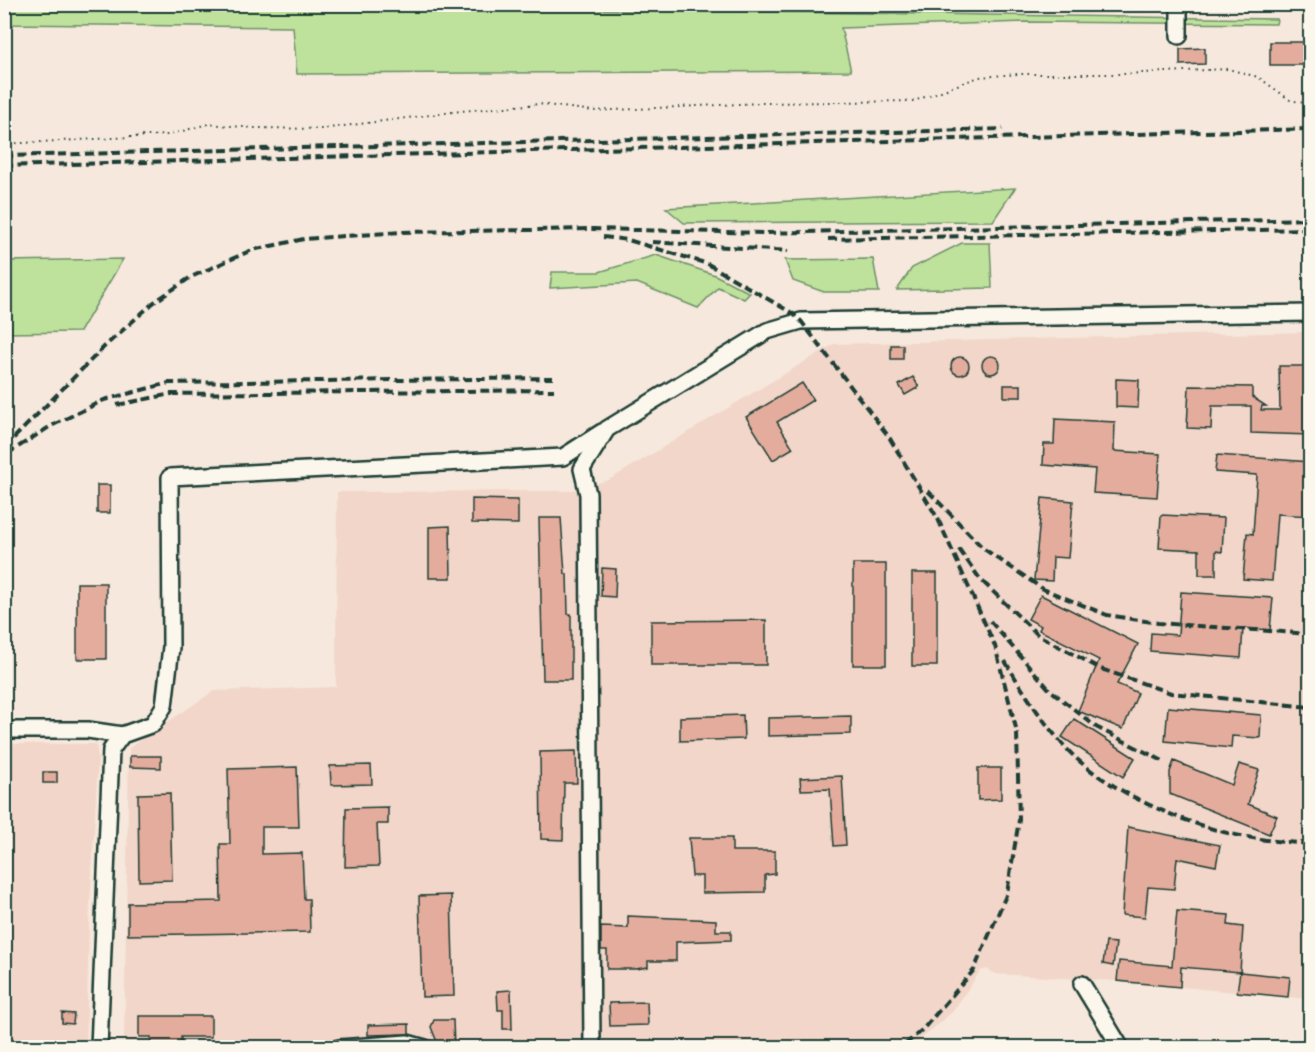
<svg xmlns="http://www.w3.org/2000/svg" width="1315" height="1052" font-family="'Playpen Sans',sans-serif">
<rect width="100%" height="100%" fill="#f6e8dc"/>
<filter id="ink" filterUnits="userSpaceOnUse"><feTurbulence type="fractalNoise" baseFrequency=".0167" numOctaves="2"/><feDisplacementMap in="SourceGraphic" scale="12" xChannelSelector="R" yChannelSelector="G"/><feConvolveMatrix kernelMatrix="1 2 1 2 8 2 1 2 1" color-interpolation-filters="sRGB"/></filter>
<g filter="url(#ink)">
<g fill="#f1d6c9">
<path d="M1310,332V999L1117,981L996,974L987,969L980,971L953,1011L912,1047L124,1048L129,748L214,691L336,687L337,492L570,491L609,480L834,344Z"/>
<path d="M4,744H96L98,758L89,924L86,1047H5Z"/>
</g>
<g fill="#bee29c" stroke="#6e9068" stroke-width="1.5">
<path d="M5,5H287L1277,19L1276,24L1026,22L841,28L851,71L297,74L293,27L5,24Z"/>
<path d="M1015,188L993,221L684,223L666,208Z"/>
<path d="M962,243H990L992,288L897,290L912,268Z"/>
<path d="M656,255L715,275L750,293L744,299L718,287L698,308L637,283L550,288L552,272H599Z"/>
<path d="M123,259L80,332L5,333V261Z"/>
<path d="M873,259L879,292H824L793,281L785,260Z"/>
</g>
<g fill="#e4ac9c" stroke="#1f3d34" stroke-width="1.5">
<rect x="1270" y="42" width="37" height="23"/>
<path d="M1205,48V64L1180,65V49Z"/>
<rect x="891" y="345" width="12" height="14"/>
<circle cx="991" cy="365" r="9"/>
<circle cx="960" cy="366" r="9"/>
<path d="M1279,366H1311V435L1251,433V406H1212L1211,429L1187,428L1189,386L1252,387V397L1266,406H1262L1261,410H1280Z"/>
<path d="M913,377L919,387L905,395L899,385Z"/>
<path d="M1116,379L1139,380L1138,408L1116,407Z"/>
<path d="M802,383L813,400L777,422L793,448L773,460L746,417Z"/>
<rect x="1004" y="385" width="17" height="12"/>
<path d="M1055,419L1115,422L1114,451L1160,454L1157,497L1093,493L1095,469L1043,465L1044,444H1054Z"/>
<path d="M1217,455L1311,462V516L1277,514L1272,581L1243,579L1247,533L1253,534L1257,475L1215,472Z"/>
<rect x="97" y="485" width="13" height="28"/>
<path d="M1042,498L1073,501L1068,558L1053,557L1052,581L1034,580Z"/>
<path d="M472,499L518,500V524L472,523Z"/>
<path d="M1161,515L1224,518L1222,552L1216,551V575H1199V550L1159,548Z"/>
<path d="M539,518H561L565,574H567L568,614H571V680H543Z"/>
<path d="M450,526L451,578H429V527Z"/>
<rect x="853" y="564" width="33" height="101"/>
<path d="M602,568L616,569L615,597L601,596Z"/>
<rect x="912" y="573" width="25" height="93"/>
<rect x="77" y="583" width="29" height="76"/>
<path d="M1181,592L1273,598L1270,630L1243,628L1241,658L1150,651L1151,633L1178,635Z"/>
<path d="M1041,595L1138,644L1117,684L1138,693L1123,729L1078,711L1099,660L1039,630L1041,626L1028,619Z"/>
<path d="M766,620V665H651V621Z"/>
<path d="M1168,707L1261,715L1260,738L1232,736L1231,748L1165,741Z"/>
<path d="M743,715L744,739L680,741V717Z"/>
<path d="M851,716V734L768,736V718Z"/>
<path d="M1074,719L1135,758L1123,777L1062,737Z"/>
<path d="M576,751L577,783H564L563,840L541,839L540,752Z"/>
<path d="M130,756H161V768L130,767Z"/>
<path d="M1174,761L1232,785L1239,764L1259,770L1248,804L1277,816L1269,834L1170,794V772Z"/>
<path d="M371,765L372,784L331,785L330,766Z"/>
<path d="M297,767L299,827H262V854L302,853L304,899H309L310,932L128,935V903L221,901L220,844H230L228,769Z"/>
<path d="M978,768H1001V799L978,800Z"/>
<rect x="43" y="772" width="14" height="11"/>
<path d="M842,776L846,845L834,846L830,789L801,790L800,778Z"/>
<path d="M170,793L172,880L139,881L138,794Z"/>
<path d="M388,807V824H377L379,866L345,867L346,808Z"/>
<path d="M1128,827L1220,845L1216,866L1177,858L1174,889L1148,887L1145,917L1122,915Z"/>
<path d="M689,838H732V851H775V874L765,875V892L702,893V876H692Z"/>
<path d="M451,895L454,996L422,997L419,896Z"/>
<path d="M1177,911L1229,915L1228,925L1243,927L1240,972L1181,967L1180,987L1117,981L1119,961L1172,966Z"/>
<path d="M628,916L716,920V931H731V940L676,942V961H648V967L636,969H607V950H601V927L628,928Z"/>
<path d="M1106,942L1116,943L1113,966L1103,964Z"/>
<path d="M1240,972L1290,977L1288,997L1237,992Z"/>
<path d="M511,990L512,1029H503V1010H498L497,991Z"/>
<path d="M647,1002L648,1025L610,1026L609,1003Z"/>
<path d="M62,1013L74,1014L73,1024L62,1023Z"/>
<path d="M139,1016H211V1037H181V1047H151V1037H139Z"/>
<path d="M434,1020H453L454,1047H439L431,1027Z"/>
<path d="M409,1024V1034L368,1035V1025Z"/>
</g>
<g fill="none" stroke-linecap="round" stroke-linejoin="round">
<g stroke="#1f3d34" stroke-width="20">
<g id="minor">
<path d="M1179,4V36"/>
<path d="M4,730H88L122,735"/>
<path d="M1082,984L1121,1048"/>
<path d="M99,1048L111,750L122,735L153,724L164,706L171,647L170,477L563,457L602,432"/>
<path d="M339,1048L407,1043L425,1048"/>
<path d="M592,1048L588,494L582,469L607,429L767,331L801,321L1310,313"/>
</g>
</g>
<path stroke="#1f3d34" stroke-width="2" stroke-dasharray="1.5 4.5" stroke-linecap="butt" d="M4,144L168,135L208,124L255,128L321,129L461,111L539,104L593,111L761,103L914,101L979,77L1018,74H1123L1228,69L1258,77L1290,100L1304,103L1310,99"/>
<use href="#minor" stroke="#fbf7ec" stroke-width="15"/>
<g stroke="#1f3d34" stroke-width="4" stroke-dasharray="9 4.5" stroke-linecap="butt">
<path d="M4,156L1003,129"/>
<path d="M4,166L1310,129"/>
<path d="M603,237L628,240L708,264L792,313L801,321L889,437L938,519L995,646L1017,732L1019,820L1007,893L974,970L923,1029L901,1048"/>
<path d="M828,239L1310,229"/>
<path d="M652,242L788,251"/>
<path d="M117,405L171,394L554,390"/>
<path d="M4,448L105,346L153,303L191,277L252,250L304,239L401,232L594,229L765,233L1310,219"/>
<path d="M7,454L51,426L104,400L169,383L553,378"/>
<path d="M928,491L984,549L1043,589L1107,615L1158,623L1310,634"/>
<path d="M959,549L980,579L1038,635L1101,669L1171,693L1310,707"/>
<path d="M990,621L1049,689L1096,727L1163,761"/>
<path d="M1005,661C1023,691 1042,721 1065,747C1106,793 1200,832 1260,839C1277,842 1294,842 1310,844"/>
</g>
</g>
</g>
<rect width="1315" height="1052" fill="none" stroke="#fbf7ec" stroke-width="24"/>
<rect x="12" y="12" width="1291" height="1028" fill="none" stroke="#1f3d34" stroke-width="2" filter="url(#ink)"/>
</svg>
